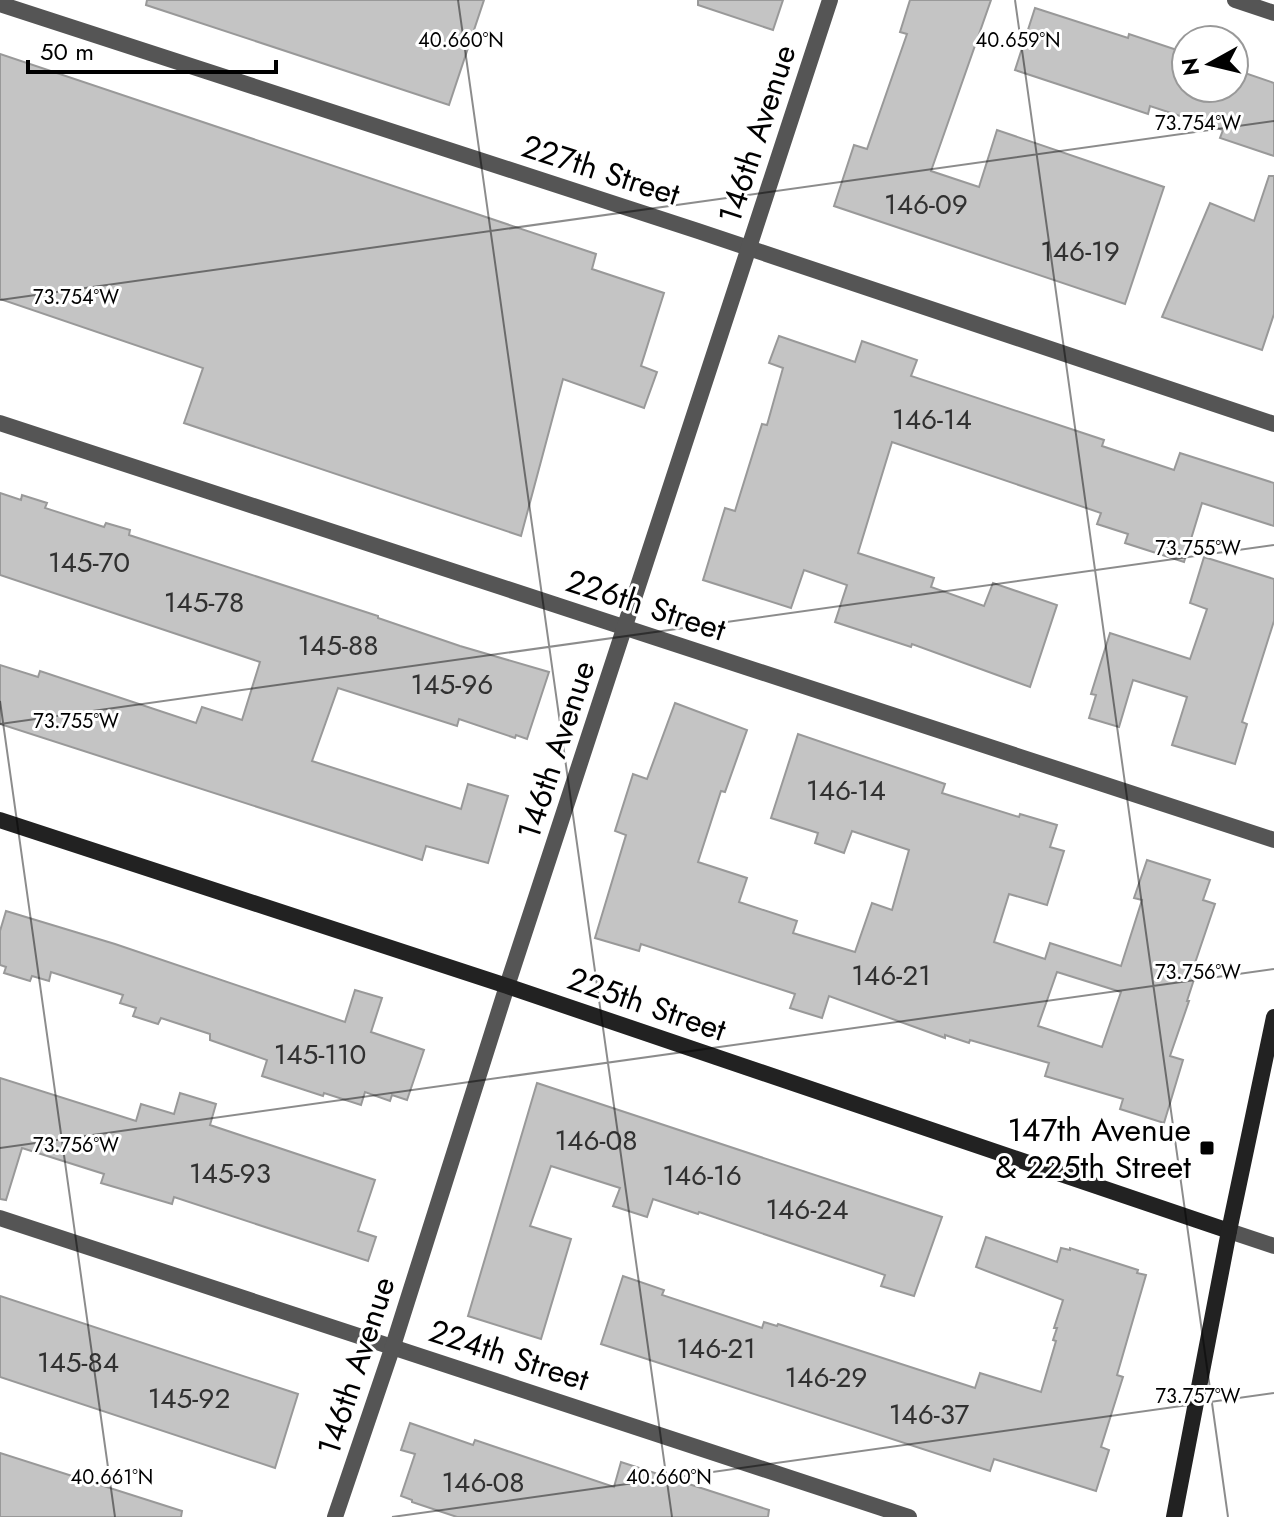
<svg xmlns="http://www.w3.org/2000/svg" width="1274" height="1517" font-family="Jost,sans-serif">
<rect width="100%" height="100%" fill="#fff"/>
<g fill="#c4c4c4" stroke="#999" stroke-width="2" fill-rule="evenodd">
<path d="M147,0H484L449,105L146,5Z"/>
<path d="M698,0H783L773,30L698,5Z"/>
<path d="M910,0H991L931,171L979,187L997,130L1164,187L1125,304L834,206L854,145L867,149L907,34L900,32Z"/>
<path d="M1035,8L1128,38L1129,34L1186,53V88H1236L1242,72L1274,83V156L1220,138L1223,130L1150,106L1148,114L1015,70Z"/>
<path d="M0,54L596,254L592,269L664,293L641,366L657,372L644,408L563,379L521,536L184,423L203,368L0,299Z"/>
<path d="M1269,176H1274V314L1262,350L1162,317L1210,203L1254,221Z"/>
<path d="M779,336L855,362L862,341L917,360L911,376L1104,440L1102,446L1174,470L1180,453L1274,483V526L1202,503L1184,562L1125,543L1128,534L1097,524L1101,513L892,442L858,553L934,578L931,587L984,606L993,583L1057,605L1030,687L912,644L911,647L835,622L847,585L804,570L791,608L703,580L725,508L735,511L762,424L767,425L783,368L769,363Z"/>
<path d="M0,493L21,500L22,495L47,503L45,508L104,527L106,523L130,530L129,535L378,616V618L460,646L549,672L527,739L516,735L515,738L459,719L457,726L338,688L312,761L461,809L468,784L508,796L488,863L426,846L422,860L0,724V665L38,677L40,671L196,723L202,707L242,720L260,662L0,575Z"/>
<path d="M1204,557L1274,579V621L1242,722L1247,724L1235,764L1172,745L1187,697L1133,680L1119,727L1089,718L1096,695L1091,694L1110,633L1190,659L1207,609L1190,603Z"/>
<path d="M675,703L747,730L725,792L721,791L698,862L747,878L739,902L797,921L793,933L855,952L872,903L892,910L909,850L852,831L844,853L815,843L818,833L771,818L798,734L945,784L942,793L1019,817L1020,814L1057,825L1050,847L1064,851L1047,905L1009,894L994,942L1045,959L1050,943L1121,966L1142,900L1134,898L1147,860L1210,880L1203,900L1215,904L1195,963L1199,964L1187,1001H1189L1170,1056L1183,1060L1164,1123L1120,1109L1123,1099L1045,1076L1049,1063L970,1040L969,1043L945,1035V1038L829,996L822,1018L790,1008L795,994L641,944L639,951L595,938L626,835L615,831L633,774L647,779ZM1057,972L1121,992L1102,1047L1038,1026Z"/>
<path d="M6,911L115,944L345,1022L355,990L382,998L371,1032L424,1050L407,1100L392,1095L390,1101L365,1092L361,1105L324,1093L323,1096L262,1076L267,1060L210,1040V1034L161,1018L158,1024L133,1016L136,1008L120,1003L123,995L51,972L49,981L32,976L30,981L4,973L6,967L0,965V931Z"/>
<path d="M0,1078L136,1121L141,1104L174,1114L180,1093L216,1104L210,1125L375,1180L358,1231L376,1237L368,1261L174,1197L172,1204L101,1183L104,1174L22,1148L6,1200L0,1199Z"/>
<path d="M537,1083L942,1217L914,1296L881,1286L885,1275L699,1212L698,1214L653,1199L647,1217L613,1206L620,1188L551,1166L530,1226L571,1239L541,1339L468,1316Z"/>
<path d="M986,1237L1057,1262L1061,1248L1070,1250V1248L1138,1270L1137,1273L1146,1275L1117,1375L1123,1377L1101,1447L1109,1450L1096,1491L994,1459L990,1471L601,1344L623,1276L664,1290L662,1295L762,1328L764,1322L777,1326L778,1324L975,1388L980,1373L1041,1392L1056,1341L1053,1340L1057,1328H1054L1063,1300L976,1267Z"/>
<path d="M0,1296L298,1394L275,1468L0,1377Z"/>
<path d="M410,1423L473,1445L475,1440L614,1487L621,1462L769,1510L768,1517H457L412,1502V1500L401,1496L415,1454L401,1450Z"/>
<path d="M0,1453L182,1511L181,1517H0Z"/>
</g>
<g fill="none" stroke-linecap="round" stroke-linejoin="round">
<g stroke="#555" stroke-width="16">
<path d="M1235,0L1274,13"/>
<path d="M0,4L698,231L1274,424"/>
<path d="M0,423L1274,840"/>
<path d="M0,1218L909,1517"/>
<path d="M1229,1231L1274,1246"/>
<path d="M335,1517L393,1346L507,986L830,0"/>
</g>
<g stroke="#222" stroke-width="16">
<path d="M0,820L507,986L1229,1231"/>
<path d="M1174,1517L1229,1231L1274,1017"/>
</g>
</g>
<path fill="none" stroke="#000" stroke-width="2" stroke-opacity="0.45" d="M458,0L672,1517M1015,0L1228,1517M0,300L1274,121M0,701L115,1517M0,724L1274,545M0,1148L1274,969M392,1517L1274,1393"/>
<rect fill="#000" stroke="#fff" stroke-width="3" x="1199" y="1140" width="16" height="16" rx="4"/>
<g text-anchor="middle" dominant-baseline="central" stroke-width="6" stroke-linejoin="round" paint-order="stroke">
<g font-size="28" fill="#313131">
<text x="926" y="204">146-09</text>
<text x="1080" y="251">146-19</text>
<text x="932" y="419">146-14</text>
<text x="89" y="562">145-70</text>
<text x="204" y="602">145-78</text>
<text x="338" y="645">145-88</text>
<text x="452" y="684">145-96</text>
<text x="846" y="790">146-14</text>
<text x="891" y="975">146-21</text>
<text x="320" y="1054">145-110</text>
<text x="596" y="1140">146-08</text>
<text x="230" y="1173">145-93</text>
<text x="702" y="1175">146-16</text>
<text x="807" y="1209">146-24</text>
<text x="716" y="1348">146-21</text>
<text x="78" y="1362">145-84</text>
<text x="826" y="1377">146-29</text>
<text x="189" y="1398">145-92</text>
<text x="929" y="1414">146-37</text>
<text x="483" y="1482">146-08</text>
</g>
<g font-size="32" fill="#000" stroke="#fff">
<text transform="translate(757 134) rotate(-72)">146th Avenue</text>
<text transform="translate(601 170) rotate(18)">227th Street</text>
<text transform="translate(646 605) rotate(18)">226th Street</text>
<text transform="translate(556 750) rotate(-72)">146th Avenue</text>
<text transform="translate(647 1004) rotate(19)">225th Street</text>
<text transform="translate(509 1355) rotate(18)">224th Street</text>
<text transform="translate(356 1366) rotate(-72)">146th Avenue</text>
</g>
<g font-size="32" fill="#000" stroke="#fff" text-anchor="end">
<text x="1191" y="1130">147th Avenue<tspan x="1191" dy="37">&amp; 225th Street</tspan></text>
</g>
</g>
<g font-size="20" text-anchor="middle" fill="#000" stroke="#fff" stroke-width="6" stroke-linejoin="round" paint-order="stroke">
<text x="461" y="47">40.660°N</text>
<text x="1018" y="47">40.659°N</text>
<text x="1198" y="130">73.754°W</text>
<text x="76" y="304">73.754°W</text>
<text x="1198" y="555">73.755°W</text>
<text x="76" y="728">73.755°W</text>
<text x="1198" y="979">73.756°W</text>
<text x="76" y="1152">73.756°W</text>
<text x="1198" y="1403">73.757°W</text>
<text x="112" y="1484">40.661°N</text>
<text x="669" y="1484">40.660°N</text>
</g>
<g transform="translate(1210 64) rotate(262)"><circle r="38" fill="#ffffff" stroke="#999999" stroke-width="2"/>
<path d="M0-6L14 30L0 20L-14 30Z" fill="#000000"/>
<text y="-12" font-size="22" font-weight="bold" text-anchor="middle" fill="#000000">N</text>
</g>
<path d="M28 60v12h248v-12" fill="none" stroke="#000000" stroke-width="4"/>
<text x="40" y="60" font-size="24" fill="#000000" stroke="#ffffff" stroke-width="6" paint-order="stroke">50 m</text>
</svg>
